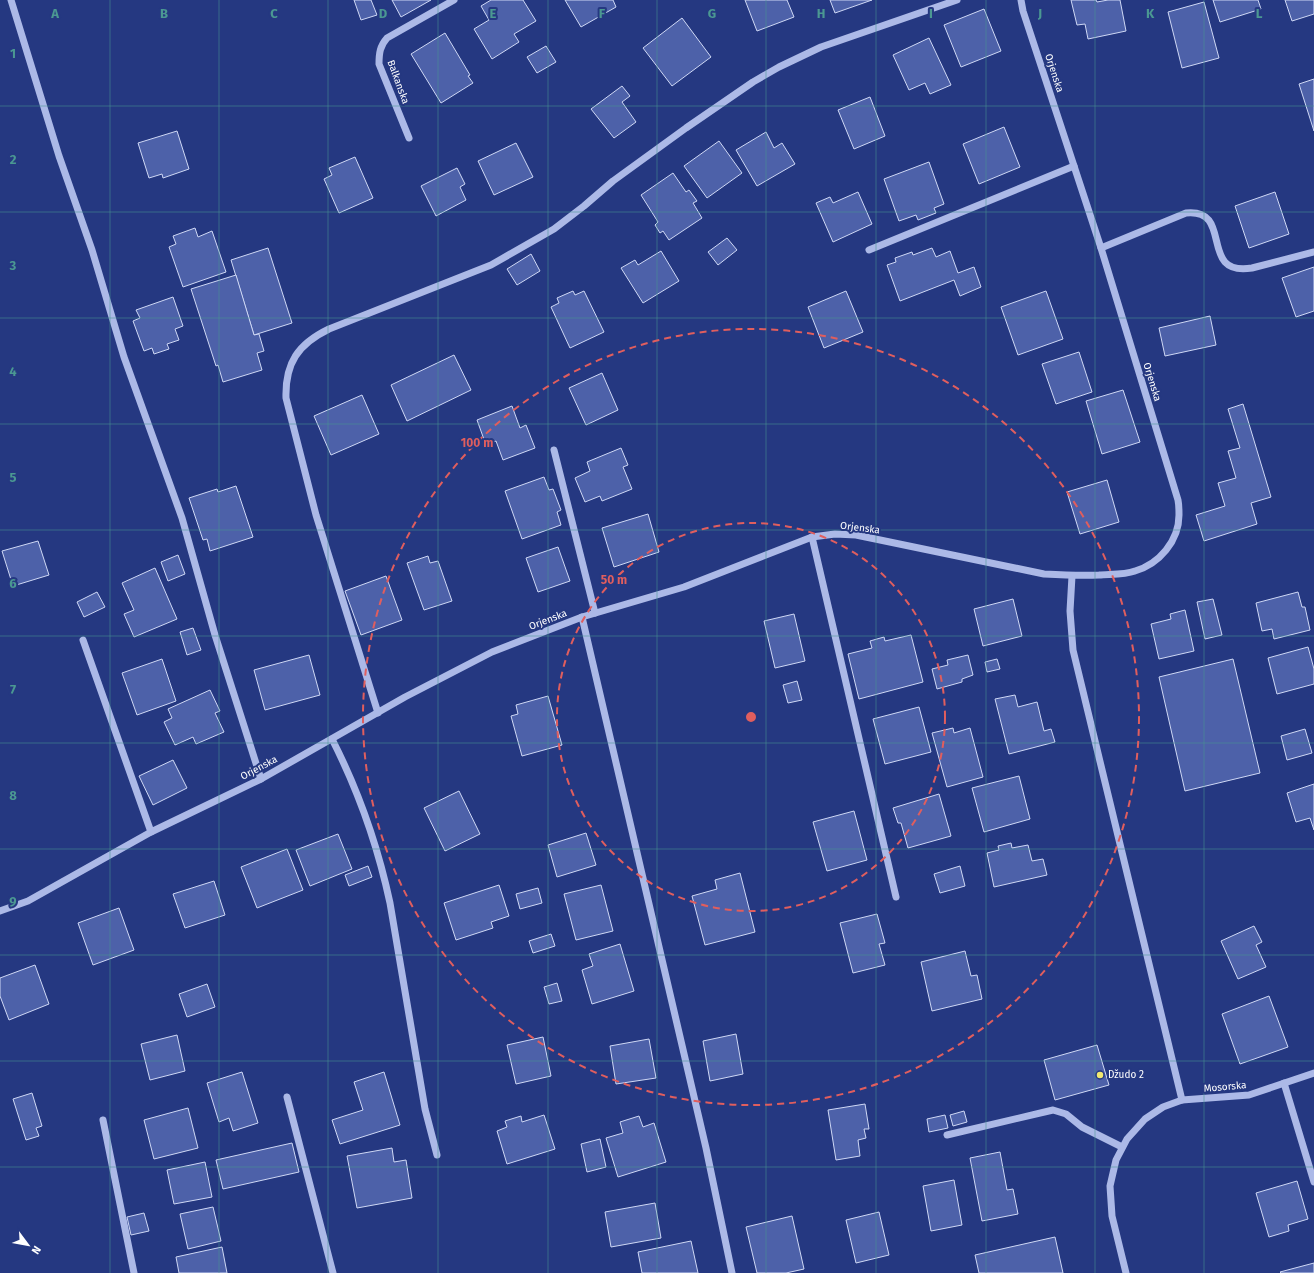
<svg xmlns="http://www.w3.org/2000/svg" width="1314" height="1273" font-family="'Fira Sans',sans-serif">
<rect width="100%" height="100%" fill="#253881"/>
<g fill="#4d61a9" stroke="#cfd8f5">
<path d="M354,0H371L377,15L361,20Z"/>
<path d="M392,0H431L401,17Z"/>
<path d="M491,0H523L536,21L514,34L519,42L492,59L474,29L489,20L481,6Z"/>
<path d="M565,0H613L616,7L581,27Z"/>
<path d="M745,0H787L794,17L757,31Z"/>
<path d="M830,0H872L835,13Z"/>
<path d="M1071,0H1096L1097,2L1108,0H1120L1126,31L1088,39L1085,24L1077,25Z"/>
<path d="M1213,0H1258L1261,9L1220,22Z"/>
<path d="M1285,0H1314V14L1292,21Z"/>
<path d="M1204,2L1219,58L1182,68L1168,12Z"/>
<path d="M984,9L1001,51L961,67L944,25Z"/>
<path d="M682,18L711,57L672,86L643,48Z"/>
<path d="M445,33L470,75L468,76L473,83L441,103L411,54Z"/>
<path d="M929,38L951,85L930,94L925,83L909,90L893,55Z"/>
<path d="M546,46L556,62L537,73L527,57Z"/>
<path d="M1314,79V131L1299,84Z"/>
<path d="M622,86L630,96L622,102L636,122L614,138L591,109Z"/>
<path d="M870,97L885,136L854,149L838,110Z"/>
<path d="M1004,127L1020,167L979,184L963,144Z"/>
<path d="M177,131L189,169L163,178L162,174L149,178L138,143Z"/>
<path d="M766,132L774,148L782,143L795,164L757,186L736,150Z"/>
<path d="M719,141L742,173L707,198L684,166Z"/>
<path d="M516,143L533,177L494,195L478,161Z"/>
<path d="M355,157L373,198L339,213L324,179L332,175L329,168Z"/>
<path d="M929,162L944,204L934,208L936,213L918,220L916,215L899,221L884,179Z"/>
<path d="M457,168L465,184L460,187L466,200L436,216L421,186Z"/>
<path d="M673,173L686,192L689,190L697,201L693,203L702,218L669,240L663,231L660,233L655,225L658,222L641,195Z"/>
<path d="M858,192L872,224L833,242L816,203L830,197L833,203Z"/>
<path d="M1275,192L1289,234L1249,248L1235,206Z"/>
<path d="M195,228L198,237L212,231L226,272L183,287L169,247L176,244L173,236Z"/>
<path d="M727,238L737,250L718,265L708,252Z"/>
<path d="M268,248L292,323L254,335L231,260Z"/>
<path d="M932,248L936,257L950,251L958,273L974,267L981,287L960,296L954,280L900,301L887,265L896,262L895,258L912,252L913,255Z"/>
<path d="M661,251L679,281L643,303L621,268L635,260L638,265Z"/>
<path d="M531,254L540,271L517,285L507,269Z"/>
<path d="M1314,267V311L1296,317L1282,278Z"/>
<path d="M236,275L254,335L259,334L264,351L257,353L262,370L223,382L218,365L216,366L191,289Z"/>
<path d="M573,291L575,295L584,291L604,332L570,348L551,307L559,303L557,298Z"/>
<path d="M846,291L863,332L824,348L808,307Z"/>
<path d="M1046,291L1063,339L1018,355L1001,307Z"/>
<path d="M173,297L183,326L175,329L179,340L167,344L169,349L154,354L152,348L144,351L133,321L140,318L136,310Z"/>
<path d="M1210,316L1216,345L1165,356L1159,328Z"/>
<path d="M1079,352L1092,392L1056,404L1042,364Z"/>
<path d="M454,355L471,390L407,421L391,385Z"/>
<path d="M602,373L618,410L586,425L569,388Z"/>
<path d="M1123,390L1140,442L1102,454L1086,401Z"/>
<path d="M362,395L379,434L331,455L314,416Z"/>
<path d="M1243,404L1271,497L1251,503L1257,524L1204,541L1196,515L1225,506L1218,483L1236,478L1228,451L1240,448L1228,409Z"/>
<path d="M512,406L520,428L526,425L535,448L503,460L496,441L486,445L477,420Z"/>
<path d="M621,448L628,465L623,467L632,489L602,501L600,496L585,502L575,478L590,471L587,462Z"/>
<path d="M544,477L549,490L553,489L561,510L557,512L561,525L522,539L505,491Z"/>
<path d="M1107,480L1119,522L1080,534L1067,492Z"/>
<path d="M236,486L253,537L210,551L207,539L203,540L189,498L217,489L218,492Z"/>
<path d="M648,514L659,552L614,567L602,528Z"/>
<path d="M38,541L49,575L13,586L2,551Z"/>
<path d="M558,547L570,581L538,592L526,558Z"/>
<path d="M178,555L185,574L168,581L161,562Z"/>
<path d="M428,556L430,563L438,561L452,601L424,610L407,563Z"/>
<path d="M155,568L177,619L134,637L124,614L134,610L122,583Z"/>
<path d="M386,576L402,620L361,635L345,591Z"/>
<path d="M97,592L105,607L84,617L77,602Z"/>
<path d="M1298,592L1302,607H1305L1310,630L1274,639L1272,629L1262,631L1256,603Z"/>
<path d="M1013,599L1022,636L983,646L974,609Z"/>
<path d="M1213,599L1222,635L1205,639L1197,602Z"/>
<path d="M1185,610L1194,651L1159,659L1151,624L1171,619L1170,614Z"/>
<path d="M794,614L805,661L775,668L764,621Z"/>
<path d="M193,628L201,650L187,655L180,632Z"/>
<path d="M911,635L923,682L859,699L848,654L872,648L870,641L884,637L885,641Z"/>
<path d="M1308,647L1314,669V684L1277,694L1268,658Z"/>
<path d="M309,655L320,695L265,710L254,670Z"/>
<path d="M968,655L973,675L962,679V682L937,689L932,669L948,665L947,660Z"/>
<path d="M162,659L176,701L137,715L122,673Z"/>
<path d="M997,659L1000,669L987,672L985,662Z"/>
<path d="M1233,659L1260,773L1185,791L1159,677Z"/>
<path d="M797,681L802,700L788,703L783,685Z"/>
<path d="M210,690L220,711L215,713L224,732L196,744L193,737L175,745L164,722L172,718L168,709Z"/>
<path d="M1015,695L1018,707L1037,702L1044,731L1051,729L1055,742L1009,754L995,699Z"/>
<path d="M548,696L562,745L522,756L511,716L518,714L516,705Z"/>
<path d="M919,707L931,752L885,764L873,719Z"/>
<path d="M953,728L954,733L970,728L983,777L947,787L932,733Z"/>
<path d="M1305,729L1312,753L1287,760L1281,736Z"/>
<path d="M173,760L187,788L153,805L139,776Z"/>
<path d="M1019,776L1030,819L984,832L972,788Z"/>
<path d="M1314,784V830L1310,818L1296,822L1287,793Z"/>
<path d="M459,791L480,834L445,851L424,808Z"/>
<path d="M939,794L951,836L908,848L901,823H898L893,808Z"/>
<path d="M854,811L867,860L827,871L813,822Z"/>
<path d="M586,833L596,865L557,877L548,845Z"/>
<path d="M338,834L352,869L310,886L296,850Z"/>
<path d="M1011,843L1012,848L1028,845L1032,861L1043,859L1047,875L994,887L987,853L999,850L998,846Z"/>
<path d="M287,849L303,890L257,908L241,867Z"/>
<path d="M368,866L372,877L349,886L345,875Z"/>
<path d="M960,866L965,886L940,893L934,874Z"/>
<path d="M740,873L755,932L705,945L692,896L717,889L715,880Z"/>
<path d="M214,881L225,915L185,928L173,894Z"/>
<path d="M499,885L509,916L491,922L493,928L456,940L444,903Z"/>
<path d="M601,885L613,931L576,940L564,894Z"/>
<path d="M538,888L542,903L520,909L516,894Z"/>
<path d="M119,908L134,950L93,965L78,923Z"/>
<path d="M877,914L885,943L879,944L885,965L853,973L840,923Z"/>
<path d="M1254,926L1262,942L1256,945L1266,967L1238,979L1221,941Z"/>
<path d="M551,934L555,946L533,953L529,941Z"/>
<path d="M620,944L634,991L592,1004L582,970L593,966L589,954Z"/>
<path d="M965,951L971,976L977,975L982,999L932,1011L921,962Z"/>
<path d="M35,965L49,1004L9,1020L0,996V978Z"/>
<path d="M557,983L562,1001L549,1004L544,987Z"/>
<path d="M207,984L215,1007L187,1017L179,994Z"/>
<path d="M1269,996L1288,1047L1240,1064L1222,1014Z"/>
<path d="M736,1034L743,1074L710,1081L703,1041Z"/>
<path d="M177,1035L185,1071L150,1080L141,1044Z"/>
<path d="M543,1037L551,1076L516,1084L507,1045Z"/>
<path d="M649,1039L656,1078L616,1084L610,1046Z"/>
<path d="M1097,1045L1109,1085L1055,1100L1044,1060Z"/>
<path d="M242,1072L258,1123L233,1131L229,1118L219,1122L207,1083Z"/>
<path d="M384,1072L400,1125L340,1144L332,1120L363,1110L354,1082Z"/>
<path d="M32,1093L42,1126L36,1128L39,1136L26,1140L13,1099Z"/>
<path d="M865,1104L869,1129H864L866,1138L858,1140L860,1156L836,1160L828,1110Z"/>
<path d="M188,1108L198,1148L154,1159L144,1120Z"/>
<path d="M964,1111L967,1122L953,1126L950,1115Z"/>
<path d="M544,1115L555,1149L507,1164L497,1131L507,1127L505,1121L521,1116L522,1122Z"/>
<path d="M945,1115L948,1128L929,1132L927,1119Z"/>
<path d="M639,1116L643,1127L654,1123L666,1162L618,1177L606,1138L623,1133L620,1122Z"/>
<path d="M600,1139L606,1167L587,1172L581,1144Z"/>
<path d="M292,1143L299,1172L223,1189L216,1160Z"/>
<path d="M392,1148L394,1162L406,1160L412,1198L357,1208L347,1156Z"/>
<path d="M1000,1152L1007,1190L1013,1189L1018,1214L982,1221L970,1158Z"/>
<path d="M205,1162L212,1197L174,1204L167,1170Z"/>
<path d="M954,1180L962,1225L931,1231L923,1186Z"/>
<path d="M1297,1181L1308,1219L1288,1225L1289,1231L1269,1237L1256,1193Z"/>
<path d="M655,1203L661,1238L611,1247L605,1212Z"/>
<path d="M213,1207L221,1241L188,1249L180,1214Z"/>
<path d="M879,1212L889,1255L856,1263L846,1220Z"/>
<path d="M144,1213L149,1231L131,1235L127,1217Z"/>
<path d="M792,1216L804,1269L786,1273H757L746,1227Z"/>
<path d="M1055,1237L1063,1273H979L975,1255Z"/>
<path d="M691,1241L698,1273H642L638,1252Z"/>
<path d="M222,1247L227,1273H179L176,1257Z"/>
<path d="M1314,1263V1273H1281L1280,1272Z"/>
</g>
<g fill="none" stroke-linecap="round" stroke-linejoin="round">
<g stroke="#acb9e7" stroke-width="7">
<path d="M11,0L59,156L92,250L124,357L182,518L215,635L261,779"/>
<path d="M409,138L379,64C379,53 380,46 387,38L454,0"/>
<path d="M1101,248L1186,213C1235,208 1197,277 1252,268L1314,252"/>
<path d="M869,250L1074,166"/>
<path d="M554,450L595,613"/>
<path d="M812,537L896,897"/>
<path d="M1072,576L1070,611L1073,650L1182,1100"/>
<path d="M582,617L706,1148L732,1273"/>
<path d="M83,640L151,832"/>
<path d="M378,713L316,515L286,398C285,363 298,344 329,329L491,265L554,229L584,206L613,181L686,128L753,82L779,67L821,47L957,0"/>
<path d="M332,739C358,790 378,847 390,903L425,1109L437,1155"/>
<path d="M0,911L28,901L151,832L261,779L405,697L492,652L582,617L684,587L812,537L835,534L856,535L1044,574C1062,575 1080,576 1099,575C1110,574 1124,575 1135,571C1159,564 1179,541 1179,515C1179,510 1179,505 1178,500L1101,248L1023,11L1021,0"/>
<path d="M1284,1083L1314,1182"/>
<path d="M287,1097L333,1273"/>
<path d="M103,1120L134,1273"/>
<path d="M947,1135L1053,1110L1066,1114L1082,1127L1122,1147"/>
<path d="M1126,1273L1112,1216L1110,1186L1116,1160L1127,1139L1145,1119L1163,1107L1182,1100L1249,1095L1314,1073"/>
</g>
</g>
<path fill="none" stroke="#4b9892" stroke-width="1" stroke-opacity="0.55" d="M110,0V1273M219,0V1273M328,0V1273M438,0V1273M548,0V1273M657,0V1273M766,0V1273M876,0V1273M986,0V1273M1095,0V1273M1204,0V1273M0,106H1314M0,212H1314M0,318H1314M0,424H1314M0,530H1314M0,636H1314M0,743H1314M0,849H1314M0,955H1314M0,1061H1314M0,1167H1314"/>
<g fill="none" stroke="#e05e5e" stroke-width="2" stroke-dasharray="7 5">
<circle cx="751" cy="717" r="194"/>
<circle cx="751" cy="717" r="388"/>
</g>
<circle fill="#f1e870" stroke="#253881" stroke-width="1.5" cx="1100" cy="1075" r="4"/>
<g text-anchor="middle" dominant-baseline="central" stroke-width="4" stroke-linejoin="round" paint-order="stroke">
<g font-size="10" fill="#fff" stroke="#253881">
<text transform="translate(1054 73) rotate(72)">Orjenska</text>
<text transform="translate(398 82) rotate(70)">Balkanska</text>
<text transform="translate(1152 382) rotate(73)">Orjenska</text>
<text transform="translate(860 528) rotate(7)">Orjenska</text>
<text transform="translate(548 620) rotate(-21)">Orjenska</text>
<text transform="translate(259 768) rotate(-28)">Orjenska</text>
<text transform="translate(1225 1087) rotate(-5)">Mosorska</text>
</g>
<g font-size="10" fill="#fff" stroke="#253881" text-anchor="start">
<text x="1108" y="1075">Džudo 2</text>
</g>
</g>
<g font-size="13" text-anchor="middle" font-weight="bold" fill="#4b9892" stroke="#253881" stroke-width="4" stroke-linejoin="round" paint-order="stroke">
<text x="55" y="18">A</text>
<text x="164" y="18">B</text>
<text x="274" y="18">C</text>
<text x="383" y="18">D</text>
<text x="493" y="18">E</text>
<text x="602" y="18">F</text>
<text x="712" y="18">G</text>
<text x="821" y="18">H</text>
<text x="931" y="18">I</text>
<text x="1040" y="18">J</text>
<text x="1150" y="18">K</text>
<text x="1259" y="18">L</text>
<text x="13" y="58">1</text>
<text x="13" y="164">2</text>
<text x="13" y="270">3</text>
<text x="13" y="376">4</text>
<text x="13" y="482">5</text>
<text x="13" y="588">6</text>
<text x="13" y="694">7</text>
<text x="13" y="800">8</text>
<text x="13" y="906">9</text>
</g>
<circle cx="751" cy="717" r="6" fill="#e05e5e" stroke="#253881" stroke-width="2"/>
<g font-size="12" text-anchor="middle" font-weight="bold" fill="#e05e5e" stroke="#253881" stroke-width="4" stroke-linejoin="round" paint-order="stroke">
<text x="477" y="447">100 m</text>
<text x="614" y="584">50 m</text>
</g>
<g transform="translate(28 1245) rotate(122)" stroke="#253881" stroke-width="3" paint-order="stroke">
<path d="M0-3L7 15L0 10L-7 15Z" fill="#ffffff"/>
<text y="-6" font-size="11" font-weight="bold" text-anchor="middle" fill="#ffffff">N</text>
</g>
</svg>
